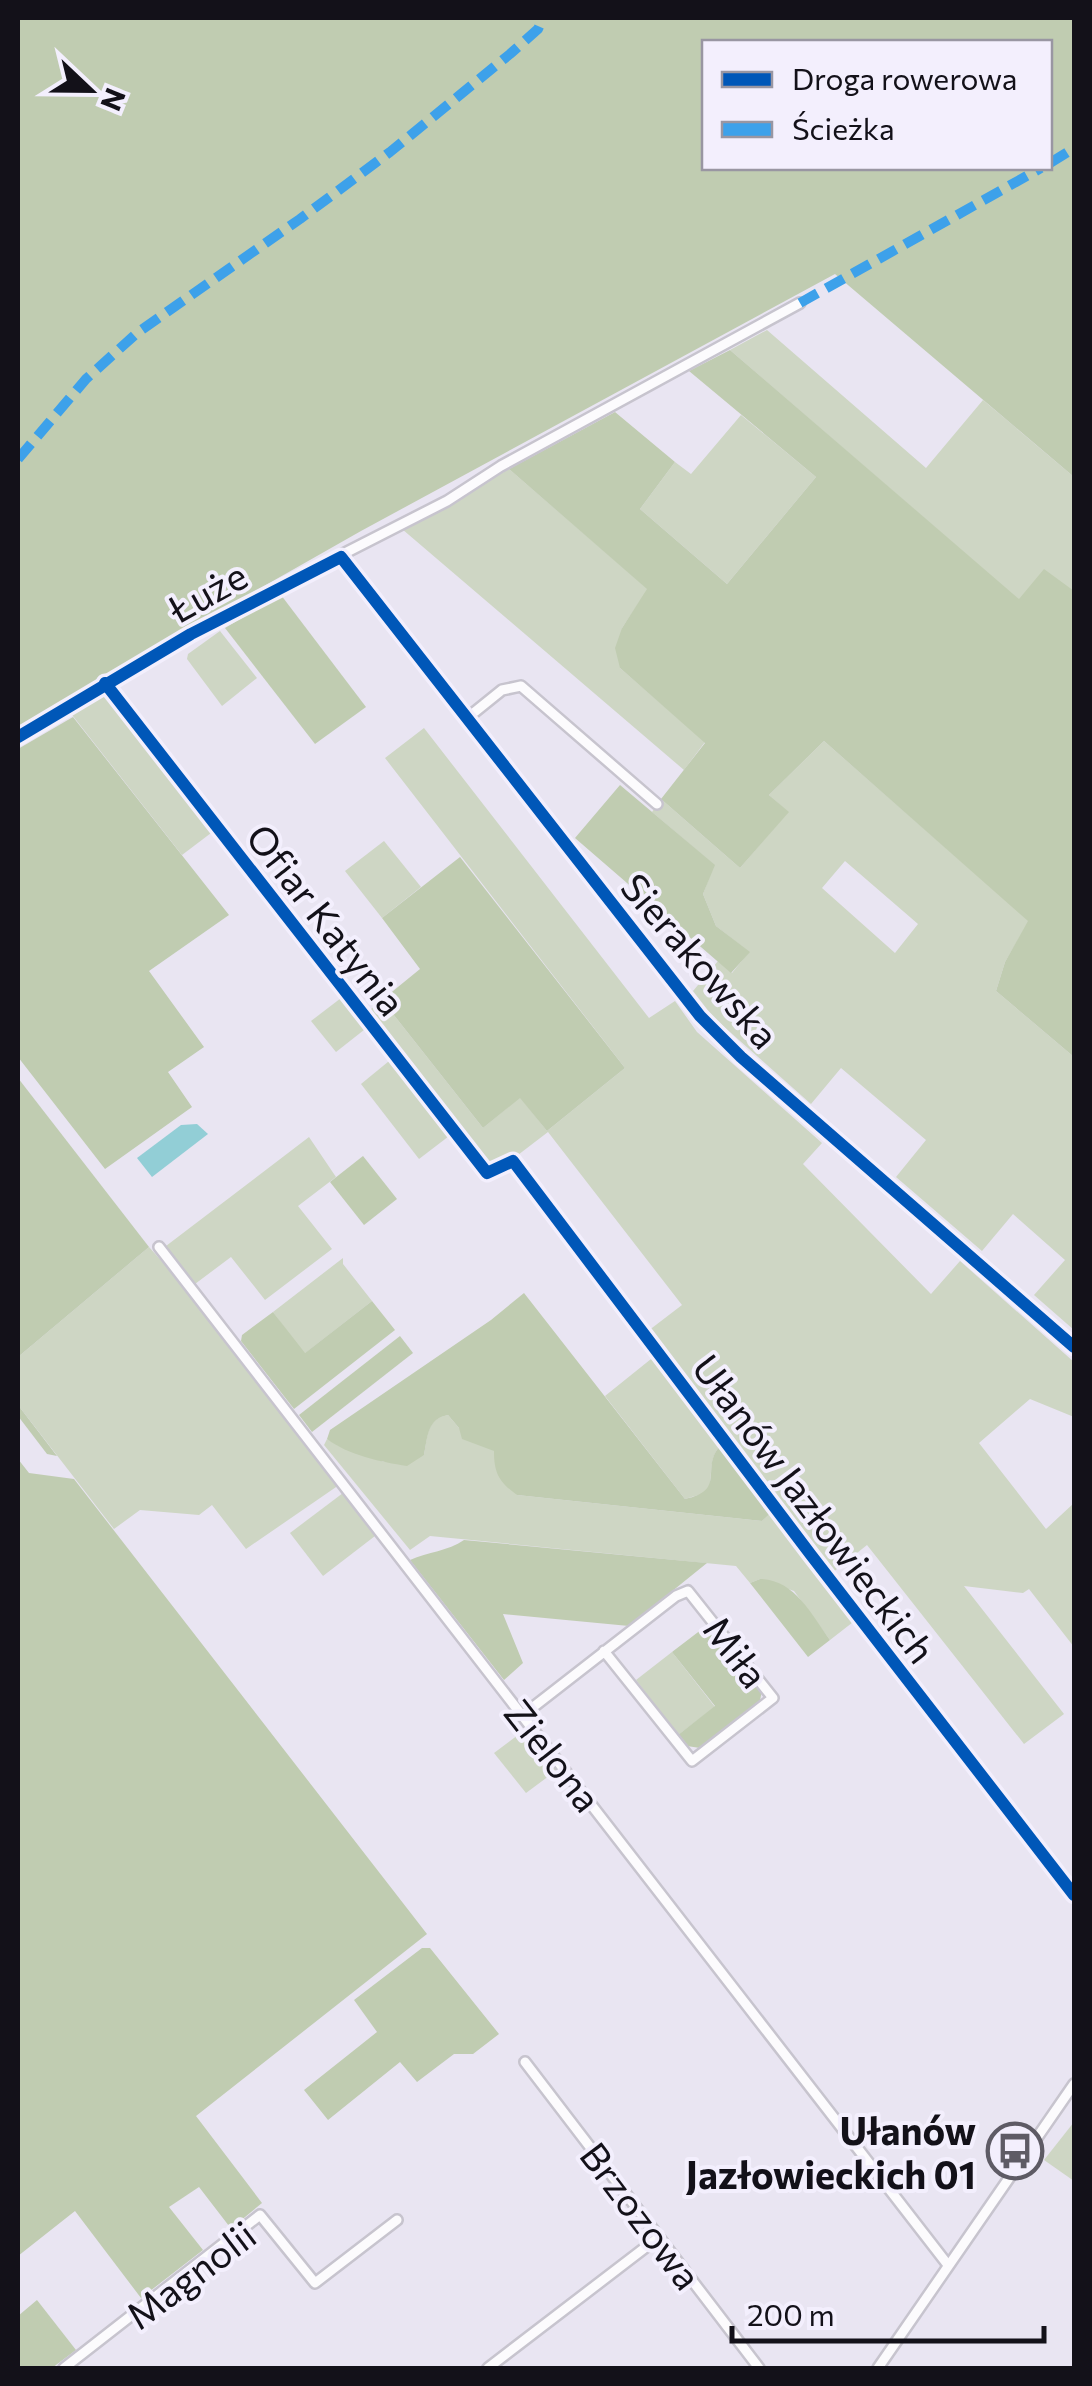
<svg xmlns="http://www.w3.org/2000/svg" width="1092" height="2386" font-family="Commissioner,sans-serif">
<rect width="100%" height="100%" fill="#e9e5f2"/>
<g fill="#ced6c4" fill-rule="evenodd">
<path d="M767,330L926,468L983,400L1074,477L1073,593L1019,600L730,350Z"/>
<path d="M741,415L816,477L727,584L640,509L675,462L691,474Z"/>
<path d="M509,469L648,589L622,628L620,668L705,742L684,770L402,529Z"/>
<path d="M220,631L257,678L222,706L187,659L188,654Z"/>
<path d="M106,689L215,830L182,855L69,711Z"/>
<path d="M424,728L649,1018L675,1001L697,1032L822,1143L803,1164L931,1294L960,1261L1074,1362V1417L1030,1399L979,1443L1046,1529L1074,1503V1647L1029,1589L1023,1593L964,1586L1064,1714L1024,1744L867,1545L832,1573L648,1331L682,1305L548,1132L514,1158L511,1155L493,1169H486L365,1014L382,1000L483,1128L520,1097L547,1131L625,1068L385,758Z"/>
<path d="M824,741L1029,921L1005,962L996,991L1074,1057V1330L1034,1295L1065,1260L1013,1214L982,1251L896,1177L926,1140L841,1068L811,1104L713,1017L693,991L718,961L732,973L749,952L716,926L703,894L714,865L652,812L661,799L740,868L788,812L769,795ZM845,861L918,924L895,953L822,888Z"/>
<path d="M384,841L421,887L382,918L345,871Z"/>
<path d="M345,995L369,1026L336,1052L311,1021Z"/>
<path d="M394,1057L453,1133L419,1159L361,1084Z"/>
<path d="M309,1137L336,1177L298,1206L332,1249L265,1300L231,1257L195,1284L166,1246Z"/>
<path d="M149,1247L184,1286L339,1485L246,1549L212,1505L199,1515L140,1510L114,1529L18,1405V1357Z"/>
<path d="M343,1258V1264L372,1301L304,1354L273,1312Z"/>
<path d="M656,1355L658,1362L721,1445C709,1457 712,1472 710,1487L705,1493L685,1499L605,1396Z"/>
<path d="M448,1415L459,1428L495,1451L517,1495L762,1521L773,1511L857,1619L830,1640L794,1591L760,1579L750,1583L736,1566L430,1536L410,1550L324,1445L327,1439L339,1446L384,1462L424,1455C428,1436 426,1419 448,1415Z"/>
<path d="M343,1493L375,1536L323,1576L290,1533Z"/>
<path d="M672,1652L715,1707L678,1735L636,1680Z"/>
<path d="M526,1729L557,1770L526,1793L494,1753Z"/>
<path d="M1074,2122V2181L1044,2160Z"/>
</g>
<g fill="#c0ccb1" fill-rule="evenodd">
<path d="M18,18H1074V477L835,274L361,531L167,641L18,735ZM704,42H1050V168H704Z"/>
<path d="M730,350L1019,599L1044,569L1074,591V1057L996,991L1005,962L1028,921L824,741L769,795L789,812L740,868L661,799L705,743L620,668L615,648L622,628L647,589L509,469L615,412L675,462L640,509L727,584L816,477L689,371Z"/>
<path d="M281,595L366,707L315,744L225,628Z"/>
<path d="M73,717L229,915L149,971L204,1047L168,1072L192,1107L105,1169L18,1057V749Z"/>
<path d="M620,785L715,865L703,894L716,926L750,952L731,973L575,838Z"/>
<path d="M460,857L625,1068L547,1131L520,1098L483,1128L382,1000L420,969L382,918Z"/>
<path d="M18,1078L149,1247L18,1357Z"/>
<path d="M363,1156L397,1199L364,1225L330,1182Z"/>
<path d="M524,1293L685,1499C728,1490 699,1467 721,1445L773,1511L762,1521L517,1495C499,1482 494,1473 494,1451L462,1439L459,1428L448,1415C427,1419 428,1436 424,1455L407,1466C381,1462 348,1455 327,1439L330,1430L491,1320Z"/>
<path d="M372,1301L395,1330L294,1409L241,1341L242,1335L273,1312L305,1353Z"/>
<path d="M400,1336L413,1353L312,1432L299,1415Z"/>
<path d="M18,1405L57,1456L47,1454L18,1416Z"/>
<path d="M18,1459L29,1473L74,1479L427,1934L196,2116L262,2203L228,2231L229,2226L199,2187L169,2207L203,2250L141,2298L75,2211L18,2256Z"/>
<path d="M464,1540L707,1563L629,1626L503,1614L523,1663L504,1680L410,1560C428,1552 448,1551 464,1540Z"/>
<path d="M760,1579C795,1580 811,1614 830,1640L808,1657L750,1583Z"/>
<path d="M710,1623L762,1690L760,1701L700,1748L687,1746L678,1735L715,1706L672,1652Z"/>
<path d="M422,1948H430L499,2034L473,2054H454L417,2082L400,2062L328,2120L304,2090L377,2032L354,2000Z"/>
<path d="M37,2300L76,2350L52,2368H18V2316Z"/>
</g>
<path fill="#92ced6" d="M197,1124L208,1134L152,1177L137,1158L181,1125Z"/>
<g fill="none" stroke-linecap="round" stroke-linejoin="round">
<g stroke="#c7c4ce" stroke-width="14">
<g id="minor">
<path d="M800,303L501,466L447,501L243,605L105,683L487,1173L513,1161L811,1555L1074,1895"/>
<path d="M341,557L700,1016L741,1057L1074,1347"/>
<path d="M466,719L502,690L521,686L657,804"/>
<path d="M159,1247L948,2265"/>
<path d="M523,1715L676,1596L688,1591L773,1698L692,1761L604,1651"/>
<path d="M525,2062L759,2368"/>
<path d="M64,2368L260,2215L315,2283L397,2220"/>
<path d="M488,2368L659,2237"/>
<path d="M878,2368L1074,2084"/>
</g>
</g>
<use href="#minor" stroke="#fcfbfd" stroke-width="9"/>
<g stroke="#3da1ea" stroke-width="10" stroke-dasharray="20 10" stroke-linecap="butt">
<path d="M1050,163L1074,148"/>
<path d="M800,303L1041,168"/>
<path d="M18,459L86,379L137,333L300,219L390,152L510,54L538,29L543,18"/>
</g>
<g stroke="#f3effd" stroke-width="19">
<g id="cycleway">
<path d="M105,683L487,1173L513,1161L811,1555L1074,1895"/>
<path d="M18,737L191,634L341,557L700,1016L741,1057L1074,1347"/>
</g>
</g>
<use href="#cycleway" stroke="#0057b8" stroke-width="12"/>
</g>
<defs>
<g id="bus-ring" transform="scale(2.875)"><circle r="9.5" fill="#f3effd" stroke="#5e5b65" stroke-width="1.5"/><path d="M-5-6H5V4H4V6H2V4H-2V6H-4V4H-5ZM-3.5-4V0h7V-4ZM-3.5 1.2v1.5H-2V1.2ZM2 1.2v1.5H3.5V1.2Z" fill="#5e5b65"/></g>
</defs>
<g fill-rule="evenodd">
<use href="#bus-ring" x="1015" y="2151"/>
</g>
<g text-anchor="middle" dominant-baseline="central" stroke-width="8" stroke-linejoin="round" paint-order="stroke">
<g font-size="38" fill="#131119" stroke="#f3effd">
<text transform="translate(207 591) rotate(-29)">Łuże</text>
<text transform="translate(327 919) rotate(52)">Ofiar Katynia</text>
<text transform="translate(701 960) rotate(49)">Sierakowska</text>
<text transform="translate(815 1508) rotate(53)">Ułanów Jazłowieckich</text>
<text transform="translate(737 1651) rotate(53)">Miła</text>
<text transform="translate(554 1755) rotate(52)">Zielona</text>
<text transform="translate(642 2215) rotate(53)">Brzozowa</text>
<text transform="translate(190 2274) rotate(-37)">Magnolii</text>
</g>
<g font-size="38" font-weight="bold" fill="#131119" stroke="#f3effd" text-anchor="end">
<text x="976" y="2129">Ułanów<tspan x="976" dy="44">Jazłowieckich 01</tspan></text>
</g>
</g>
<rect width="1092" height="2386" fill="none" stroke="#131119" stroke-width="40"/>
<rect x="702" y="40" width="350" height="130" fill="#f3effd" stroke="#9996a2" stroke-width="2.5"/>
<rect x="722" y="72" width="50" height="15" fill="#0057b8" stroke="#9996a2" stroke-width="2.5"/>
<text x="792" y="90" font-size="30" fill="#131119">Droga rowerowa</text>
<rect x="722" y="122" width="50" height="15" fill="#3da1ea" stroke="#9996a2" stroke-width="2.5"/>
<text x="792" y="140" font-size="30" fill="#131119">Ścieżka</text>
<g transform="translate(90 90) rotate(112)" stroke="#f3effd" stroke-width="8" paint-order="stroke">
<path d="M0-8L18 38L0 25L-18 38Z" fill="#131119"/>
<text y="-15" font-size="28" font-weight="bold" text-anchor="middle" fill="#131119">N</text>
</g>
<path d="M732 2326v15h312v-15" fill="none" stroke="#131119" stroke-width="5"/>
<text x="747" y="2326" font-size="30" fill="#131119" stroke="#f3effd" stroke-width="8" paint-order="stroke">200 m</text>
</svg>
